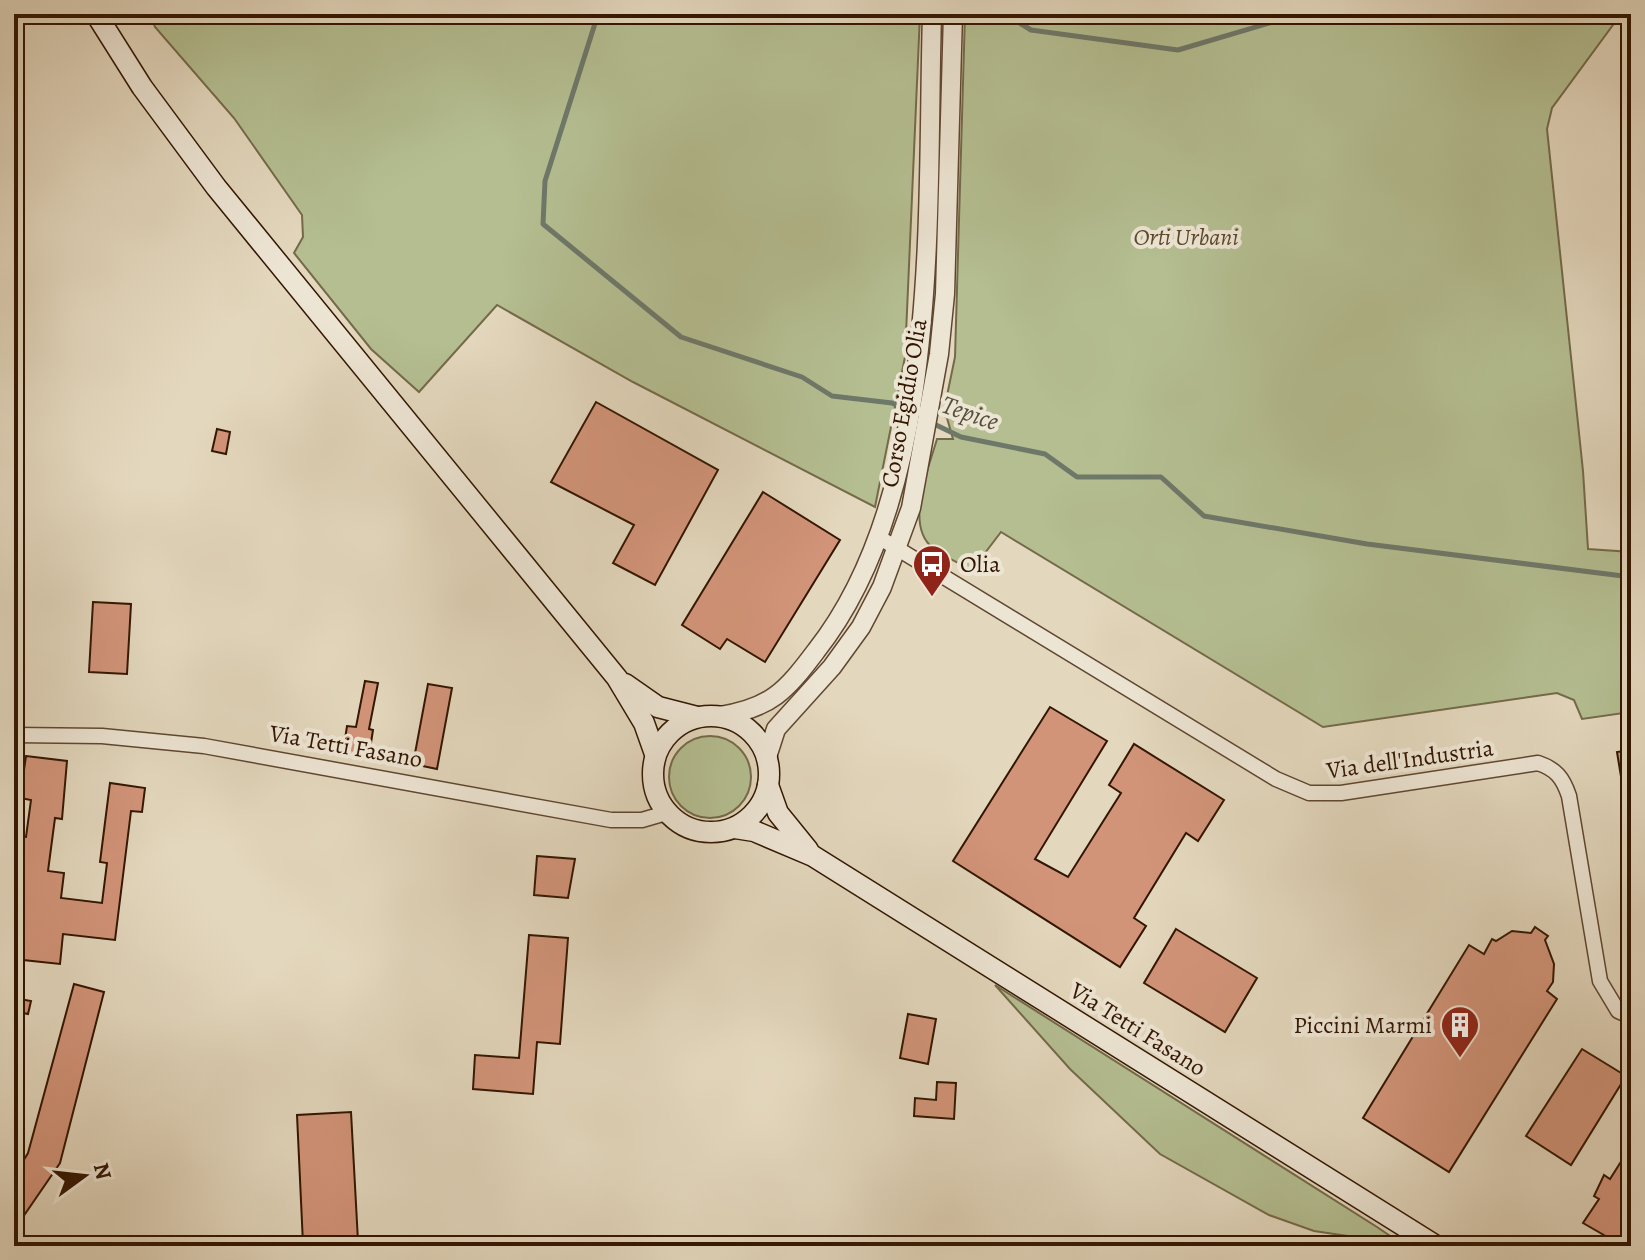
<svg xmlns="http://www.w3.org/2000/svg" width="1645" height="1260" font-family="Alegreya,serif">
<rect width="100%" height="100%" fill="#e3d7bd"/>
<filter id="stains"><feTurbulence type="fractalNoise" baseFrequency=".0025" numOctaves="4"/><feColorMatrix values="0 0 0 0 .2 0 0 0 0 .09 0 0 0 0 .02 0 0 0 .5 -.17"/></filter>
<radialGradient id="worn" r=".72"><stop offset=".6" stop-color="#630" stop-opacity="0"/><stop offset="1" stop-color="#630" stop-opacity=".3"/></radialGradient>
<g fill="#b4be91" stroke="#746a49" stroke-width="2">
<path d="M150,14H920L905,357L875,507L633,382L497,305L419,392L371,349L294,253L303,237L302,215L234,118L155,27Z"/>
<path d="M965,14H1155L1195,18L1208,14H1621L1552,108L1547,129L1583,471L1588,549L1631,552V712L1582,719L1574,700L1557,693L1323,727L1001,532L972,570C959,563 944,557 933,548C904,526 929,467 937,439H953L947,418L943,415L955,357Z"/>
<circle cx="710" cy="777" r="41"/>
<path d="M995,985L1377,1227L1402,1244L1314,1231L1269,1215L1160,1154L1070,1069Z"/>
</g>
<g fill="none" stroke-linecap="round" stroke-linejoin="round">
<g stroke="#6e7869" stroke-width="5">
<path d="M598,14L545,181L543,224L681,337L802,377L832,396L892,403L905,409"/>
<path d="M1005,14L1031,30L1178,50L1300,14"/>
<path d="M932,423L961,437L1045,454L1077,477H1161L1204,516L1367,544L1631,577"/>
</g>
</g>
<g fill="#d29479" stroke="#331601" stroke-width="2">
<path d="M596,402L718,470L655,585L613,563L634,525L551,482Z"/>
<path d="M217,429L230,432L226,454L212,451Z"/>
<path d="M763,492L840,540L765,662L727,639L720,649L682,625Z"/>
<path d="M93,602L131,604L127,674L89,672Z"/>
<path d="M365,681L378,683L369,729L373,730L369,756L343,752L347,726L356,727Z"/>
<path d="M428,684L452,688L437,769L413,764Z"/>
<path d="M1050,707L1107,741L1035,859L1068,877L1121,793L1109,785L1134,744L1224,800L1198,841L1186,833L1134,918L1146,926L1120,967L953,861Z"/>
<path d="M1631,750V794L1624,795L1617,752Z"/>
<path d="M26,756L67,761L62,819L55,818L48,871L64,873L61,898L102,903L107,863L100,862L110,783L145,788L142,812L131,811L115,940L63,934L60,964L14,959L17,884H14V836L26,837L31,800L20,798Z"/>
<path d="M537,856L575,859L568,898L534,895Z"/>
<path d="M1535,927L1548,936L1545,940L1554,964L1553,982L1547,991L1557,999L1449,1172L1363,1118L1469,945L1484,954L1492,939L1496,941L1512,931L1531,933Z"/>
<path d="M1176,929L1257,978L1225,1032L1144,983Z"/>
<path d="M529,935L568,938L560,1044L537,1042L533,1094L473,1089L475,1055L519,1058Z"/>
<path d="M74,984L104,992L60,1163L14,1230V1176L28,1153Z"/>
<path d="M14,998L31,1001L28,1014L14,1011Z"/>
<path d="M908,1014L936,1019L928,1064L900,1058Z"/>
<path d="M1582,1049L1626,1076L1571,1165L1526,1136Z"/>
<path d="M937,1082L956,1083L954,1119L914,1116L915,1098L936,1100Z"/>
<path d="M351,1112L358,1241L303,1244L297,1115Z"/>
<path d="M1622,1160L1631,1165V1246H1623L1583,1223L1599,1199L1594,1196L1604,1175L1610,1179Z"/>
</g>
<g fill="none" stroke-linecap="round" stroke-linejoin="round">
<g stroke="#5f4630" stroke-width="17">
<g id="minor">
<path d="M880,538L1276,779L1309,793H1341L1538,763C1556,769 1563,778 1569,796L1600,981L1618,1011L1631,1017"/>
<path d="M14,735L102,736L204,746L611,820H642L666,813"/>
</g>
</g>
<g stroke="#5f4630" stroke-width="21">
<g id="tertiary">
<path d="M720,716C771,708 786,691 816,651C943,490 926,211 932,14"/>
<path d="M767,757L776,729L832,667L861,627L882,587L911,508L939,354L945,294L953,14"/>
</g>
</g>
<g stroke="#331601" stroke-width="23">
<g id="secondary">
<path d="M96,14L142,87L216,187L617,678L644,723L655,754"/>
<path d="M625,684L658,707L697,717"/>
<circle cx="711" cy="774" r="58"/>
<path d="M768,785L778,813L808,850"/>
<path d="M735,828L754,831L813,856L1436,1246"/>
</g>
</g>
<use href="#minor" stroke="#ede5d4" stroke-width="14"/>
<use href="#tertiary" stroke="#ede5d4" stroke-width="18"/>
<use href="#secondary" stroke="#ede5d4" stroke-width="20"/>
</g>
<defs>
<g id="bus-pin" transform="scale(2)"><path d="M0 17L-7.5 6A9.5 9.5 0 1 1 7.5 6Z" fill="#8f2418" stroke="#ede5d4"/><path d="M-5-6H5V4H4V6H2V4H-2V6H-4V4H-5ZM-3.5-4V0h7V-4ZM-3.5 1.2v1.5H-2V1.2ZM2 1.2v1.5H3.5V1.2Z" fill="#fff"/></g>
<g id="building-pin" transform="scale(2)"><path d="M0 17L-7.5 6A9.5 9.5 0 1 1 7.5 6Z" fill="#8f2418" stroke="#ede5d4"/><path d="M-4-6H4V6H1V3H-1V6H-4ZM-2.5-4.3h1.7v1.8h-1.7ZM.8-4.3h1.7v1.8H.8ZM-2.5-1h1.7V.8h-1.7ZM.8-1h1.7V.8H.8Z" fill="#fff"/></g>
</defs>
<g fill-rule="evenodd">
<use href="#bus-pin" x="932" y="564"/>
<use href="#building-pin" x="1460" y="1025"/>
</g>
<g text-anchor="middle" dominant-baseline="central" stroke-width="8" stroke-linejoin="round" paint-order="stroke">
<g font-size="24" font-style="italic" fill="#5a482c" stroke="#ede5d4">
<text x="1186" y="237">Orti Urbani</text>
</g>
<g font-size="24" fill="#331601" stroke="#ede5d4">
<text transform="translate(904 403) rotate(-80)">Corso Egidio Olia</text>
<text transform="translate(346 746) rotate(10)">Via Tetti Fasano</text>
<text transform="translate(1410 759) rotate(-8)">Via dell'Industria</text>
<text transform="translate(1138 1029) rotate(32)">Via Tetti Fasano</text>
</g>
<g font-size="24" fill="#331601" stroke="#ede5d4" text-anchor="start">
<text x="960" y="564">Olia</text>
<text x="1432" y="1025" text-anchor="end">Piccini Marmi</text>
</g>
<g font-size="26" font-style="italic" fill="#554f3e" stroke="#ede5d4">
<text transform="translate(970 413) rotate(19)">Tepice</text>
</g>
</g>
<rect width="1645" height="1260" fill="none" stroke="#e3d7bd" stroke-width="48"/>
<rect x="16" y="16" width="1613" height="1228" fill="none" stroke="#331601" stroke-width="4"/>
<rect x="24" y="24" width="1597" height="1212" fill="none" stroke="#331601" stroke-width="2"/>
<g transform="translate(84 1176) rotate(75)" stroke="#ede5d4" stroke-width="6" paint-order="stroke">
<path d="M0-6L14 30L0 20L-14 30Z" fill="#331601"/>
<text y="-12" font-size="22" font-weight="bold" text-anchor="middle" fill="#331601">N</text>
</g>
<rect width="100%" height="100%" filter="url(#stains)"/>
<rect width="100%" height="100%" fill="url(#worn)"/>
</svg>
